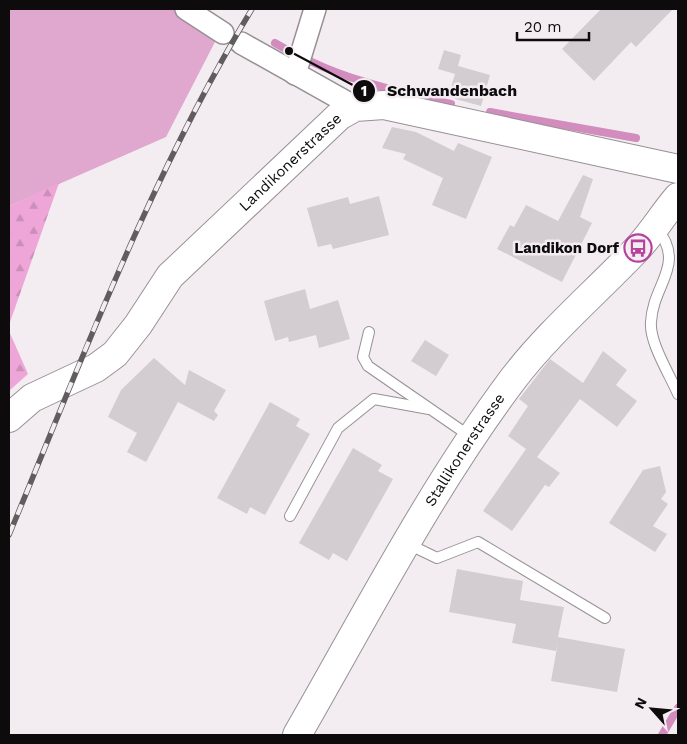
<svg xmlns="http://www.w3.org/2000/svg" width="687" height="744" font-family="'Work Sans',sans-serif">
<defs>
<pattern id="forest-firs" width="22" height="20" patternUnits="userSpaceOnUse" patternTransform="scale(1.25)"><rect width="22" height="20" fill="#eda6d7"/><path d="M5 1l3.5 6h-7zM16 11l3.5 6h-7z" fill="#ca8eb7"/></pattern>
</defs>
<rect width="100%" height="100%" fill="#f3edf1"/>
<path fill="#e0a8ce" d="M9,9H174L216,40L166,137L9,206Z"/>
<g fill="url(#forest-firs)">
<path d="M59,183L9,325V206Z"/>
<path d="M9,331L28,374L9,391Z"/>
</g>
<g fill="none" stroke-linecap="round" stroke-linejoin="round">
<g stroke="#d28cbd" stroke-width="8">
<path d="M275,43L289,51"/>
<path d="M312,62C356,83 404,92 451,104"/>
<path d="M490,112L636,138"/>
<path d="M662,735L678,708"/>
</g>
</g>
<g fill="#d3cdd1">
<path d="M601,9H673L636,47L631,42L594,81L562,49Z"/>
<path d="M444,50L461,55L458,66L490,75L481,106L448,97L455,74L438,69Z"/>
<path d="M392,127L416,132L454,151L458,143L492,157L466,219L432,205L443,178L403,159L406,154L382,148Z"/>
<path d="M583,175L593,179L580,217L592,223L562,282L497,249L510,225L514,227L526,205L558,221Z"/>
<path d="M379,196L389,235L333,249L331,244L318,247L307,208L348,197L350,204Z"/>
<path d="M305,289L310,309L338,300L350,339L319,348L316,335L289,342L288,337L275,341L264,301Z"/>
<path d="M425,340L449,355L436,376L411,361Z"/>
<path d="M603,351L627,370L616,385L637,401L617,427L580,399L537,457L560,473L549,487L545,485L512,531L483,511L526,449L508,436L528,406L519,399L550,359L583,383Z"/>
<path d="M154,358L185,385L189,370L226,390L214,411L218,415L214,421L178,402L146,462L127,452L137,433L108,417L121,390Z"/>
<path d="M270,402L300,419L296,426L310,434L265,515L250,507L247,514L217,498Z"/>
<path d="M353,448L382,465L378,471L393,479L347,561L333,553L329,560L299,543Z"/>
<path d="M660,466L666,492L661,499L668,504L653,526L667,534L655,552L609,523L643,470Z"/>
<path d="M457,569L523,581L520,600L564,607L558,637L625,649L617,692L551,681L558,642L556,651L512,643L516,624L449,612Z"/>
</g>
<g fill="none" stroke-linecap="round" stroke-linejoin="round">
<g stroke="#979195" stroke-width="12">
<g id="lane">
<path d="M656,227C687,265 653,283 651,322C649,342 670,375 678,394"/>
<path d="M369,332L363,357L368,366L471,437"/>
<path d="M290,516L338,428L374,399L429,409"/>
<path d="M408,544L437,558L478,542L605,618"/>
</g>
</g>
<g stroke="#979195" stroke-width="24">
<g id="street">
<path d="M186,9L223,33"/>
<path d="M241,43L355,107"/>
<path d="M295,74L315,9"/>
</g>
</g>
<g stroke="#979195" stroke-width="30">
<g id="secondary">
<path id="s1" d="M9,418L32,398L96,368L115,354L138,325L170,276L339,116L355,107L384,105L678,169"/>
<path id="s2" d="M297,735C366,615 430,490 513,379C549,332 595,293 636,250C652,234 663,214 678,197"/>
</g>
</g>
<use href="#lane" stroke="#fff" stroke-width="10"/>
<use href="#street" stroke="#fff" stroke-width="21"/>
<use href="#secondary" stroke="#fff" stroke-width="28"/>
<g stroke="#615d5f" stroke-width="5.5">
<path id="rail" d="M9,535C83,357 151,175 252,9"/>
</g>
<use href="#rail" stroke="#f3edf1" stroke-width="4" stroke-dasharray="11" stroke-linecap="butt"/>
</g>
<defs>
<g id="bus-ring" transform="scale(1.4375)"><circle r="9.5" fill="#f3edf1" stroke="#b7429b" stroke-width="1.5"/><path d="M-5-6H5V4H4V6H2V4H-2V6H-4V4H-5ZM-3.5-4V0h7V-4ZM-3.5 1.2v1.5H-2V1.2ZM2 1.2v1.5H3.5V1.2Z" fill="#b7429b"/></g>
</defs>
<g fill-rule="evenodd">
<use href="#bus-ring" x="638" y="248"/>
</g>
<g text-anchor="middle" dominant-baseline="central" stroke-width="5" stroke-linejoin="round" paint-order="stroke">
<g font-size="15" fill="#0d0b0c" stroke="#f3edf1">
<text stroke="none"><textPath href="#s1" startOffset="386">Landikonerstrasse</textPath></text>
<text stroke="none"><textPath href="#s2" startOffset="331">Stallikonerstrasse</textPath></text>
</g>
<g font-size="15" font-weight="bold" fill="#0d0b0c" stroke="#f3edf1" text-anchor="end">
<text x="619" y="248">Landikon Dorf</text>
</g>
</g>
<path fill="none" stroke="#0d0b0c" stroke-width="2" d="M289 51L364 91"/>
<g fill="#0d0b0c" stroke="#f3edf1" stroke-width="2">
<circle cx="289" cy="51" r="5"/>
<circle cx="364" cy="91" r="12"/>
</g>
<g font-size="15" text-anchor="middle" font-weight="bold" fill="#fff">
<text x="364" y="96">1</text>
</g>
<g font-size="16" text-anchor="middle" font-weight="bold" fill="#0d0b0c" stroke="#f3edf1" stroke-width="5" stroke-linejoin="round" paint-order="stroke">
<text x="452" y="96">Schwandenbach</text>
</g>
<rect width="687" height="744" fill="none" stroke="#0d0b0c" stroke-width="20"/>
<g transform="translate(652 709) rotate(297)" stroke="#f3edf1" stroke-width="4" paint-order="stroke">
<path d="M0-4L9 19L0 12L-9 19Z" fill="#0d0b0c"/>
<text y="-8" font-size="14" font-weight="bold" text-anchor="middle" fill="#0d0b0c">N</text>
</g>
<path d="M517 32v8h72v-8" fill="none" stroke="#0d0b0c" stroke-width="2.5"/>
<text x="524" y="32" font-size="15" fill="#0d0b0c" stroke="#f3edf1" stroke-width="4" paint-order="stroke">20 m</text>
</svg>
